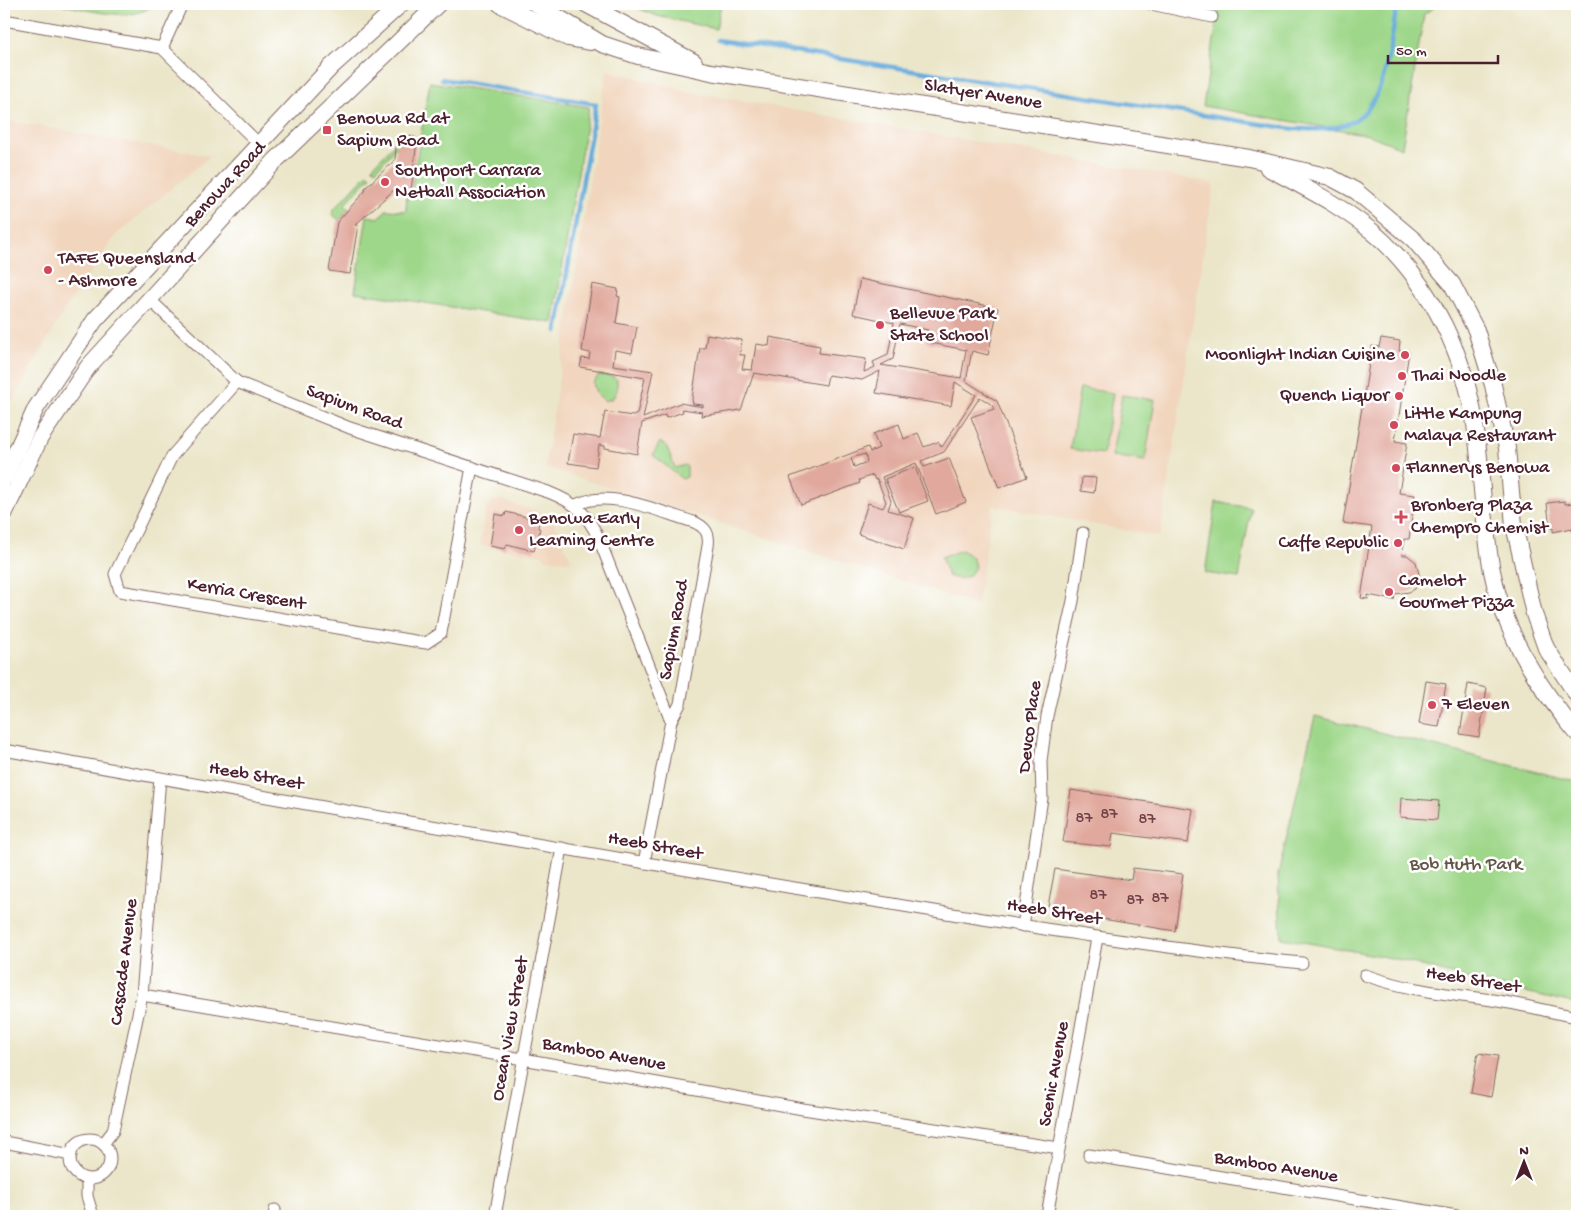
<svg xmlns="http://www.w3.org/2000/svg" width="1581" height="1220" font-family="'Gochi Hand',sans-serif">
<rect width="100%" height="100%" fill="#fff"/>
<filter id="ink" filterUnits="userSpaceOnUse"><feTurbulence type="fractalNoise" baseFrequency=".02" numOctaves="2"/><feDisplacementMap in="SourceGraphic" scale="10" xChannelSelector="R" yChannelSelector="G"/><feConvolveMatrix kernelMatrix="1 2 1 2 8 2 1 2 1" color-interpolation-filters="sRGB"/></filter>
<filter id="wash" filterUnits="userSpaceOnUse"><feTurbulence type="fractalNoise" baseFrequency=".0096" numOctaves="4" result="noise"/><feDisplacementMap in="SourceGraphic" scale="20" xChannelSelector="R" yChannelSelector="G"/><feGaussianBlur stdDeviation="1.12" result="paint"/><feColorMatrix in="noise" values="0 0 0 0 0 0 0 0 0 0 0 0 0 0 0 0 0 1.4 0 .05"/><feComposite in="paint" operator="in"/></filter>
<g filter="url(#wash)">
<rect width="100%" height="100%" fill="#ebe6c9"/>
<g fill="#f1d5bd">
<path d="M607,70L690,92L1214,183L1160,537L993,505L977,605L545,467Z"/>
<path d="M4,120L210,156L116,235L68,304L4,415Z"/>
<path d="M493,500H501L550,516L572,561L546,559L542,555L480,545L486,507Z"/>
</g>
<g fill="#9ed789" stroke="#747b5a">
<path d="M56,4H55H155C132,25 84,8 56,4Z"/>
<path d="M628,4H721L716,29L657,16Z"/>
<path d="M1220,4H1440L1424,14L1402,148L1369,135L1203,106Z"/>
<path d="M430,82L589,107L553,323L355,292L367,216L379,218L386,210L406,211L407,191H411Z"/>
<path d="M406,132L410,135H407L376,170L372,167Z"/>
<path d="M368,173L371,176L345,204L349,209L339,220L332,214L334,209Z"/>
<path d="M599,375L614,377L617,380V390L613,398L605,401L596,393L593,383Z"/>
<path d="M1080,388L1113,393L1103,454L1070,449Z"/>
<path d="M1122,395L1155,400L1145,461L1112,456Z"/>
<path d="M660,442L667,447L675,468L685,465L687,467V477L682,479L653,455Z"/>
<path d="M1216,502L1251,508L1239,578L1205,573Z"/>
<path d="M962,550L973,558L975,567L969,576L959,579L948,576L941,557Z"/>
<path d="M1315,716L1577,782V1004L1470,979L1397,959L1281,938L1278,875Z"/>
</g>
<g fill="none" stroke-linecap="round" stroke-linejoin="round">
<g stroke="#66abdc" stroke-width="4.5">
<path d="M718,40L1293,129C1312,129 1331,131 1349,123C1387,108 1391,39 1397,4"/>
<path d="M442,79L596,104L557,331"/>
</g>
</g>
<g id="blocks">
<g fill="#e1a99d" fill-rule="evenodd">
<path d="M406,136L415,137L417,140L411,191L395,189L355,225H358L350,274L329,271L337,222L366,190L364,189L395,160L396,147Z"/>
<path d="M860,279L998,308L988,355L972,351L966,381L997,401L1027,477L999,488L971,417L994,409L992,405L980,397L944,452L921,461L924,467L949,458L966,502L936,514L916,463L882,477L891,501L888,510L914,518L904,549L858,534L868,503L883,508L886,502L877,479L875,480L873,475L859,480L860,483L801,505L790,477L868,447L870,452L879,448L873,434L899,424L904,439L918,433L924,447L938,442L942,447L976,395L955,382L951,406L876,393L880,371L862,380L828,375L826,385L754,373L741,410L701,416L702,412L682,409L683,412L666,418L665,415L642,423L637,454L605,448V446L599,445L596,467L568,463L573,434L600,438L605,412L633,416L637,414L645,378L580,367L582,358L589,359L590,353L582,351L592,284L618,289L617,296L620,297L616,323L637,327L632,353L615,350L613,365L653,371L643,418L680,403L703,407V405L693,404L692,399L700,348H705L707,334L742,340L740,355H745L742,369L752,370L756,344L769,346L770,337L820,346L819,353L866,359L864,372L875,367L873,362L888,355L894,323L853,314ZM900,324L928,330L926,342L966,350L961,378L881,365L893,359ZM865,454L867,462L854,467L851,458Z"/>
<path d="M1381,338L1400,341L1399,351L1409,352L1395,441L1407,443L1399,493L1415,495L1409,539H1404L1402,555H1407L1416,562L1420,578L1415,589L1409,592L1395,594L1394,600L1368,595V599L1361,598L1372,527L1343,523L1372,346L1379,347Z"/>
<path d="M915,467L928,501L899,512L885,479Z"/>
<path d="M1082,477L1096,478L1094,493L1081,491Z"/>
<path d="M1565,501V504L1577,503V530L1572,531V528L1553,532V528H1550L1547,503Z"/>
<path d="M506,512L539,520L538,528L540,529L534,551L507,544L505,549L490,546L495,514L505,516Z"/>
<path d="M1426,681L1446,684L1439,727L1419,724Z"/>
<path d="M1468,684L1487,688L1479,737L1460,734Z"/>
<path d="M1071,790L1193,809L1188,843L1113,833L1111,847L1063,842Z"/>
<path d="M1401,798L1439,801L1437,820L1400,817Z"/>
<path d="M1133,868L1183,874L1175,931L1054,911L1048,906L1055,869L1131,880Z"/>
<path d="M1478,1053L1498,1056L1491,1097L1471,1093Z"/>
</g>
</g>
</g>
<g filter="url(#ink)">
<use href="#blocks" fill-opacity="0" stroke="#826562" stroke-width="1"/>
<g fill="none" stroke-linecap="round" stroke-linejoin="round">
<g stroke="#826562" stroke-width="13">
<g id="street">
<path d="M1151,4L1212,17"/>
<path d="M4,20L162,48L258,143"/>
<path d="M162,48L182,4"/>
<path d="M148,298L237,382L350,428L548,492C576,503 586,512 599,539L671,721L644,863"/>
<path d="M237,382L172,456L115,574L120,591L426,643L441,633L472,467"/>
<path d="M576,505C610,488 659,512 694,522C705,527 710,533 708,546L680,704L671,721"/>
<path d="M4,750C277,799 551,848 825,893C984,919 1142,947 1302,963"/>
<path d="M1023,926L1042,798L1041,761L1047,716L1073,601L1083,533"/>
<path d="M1365,975C1409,991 1452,994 1498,1001C1524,1005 1551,1012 1577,1017"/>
<path d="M142,995L523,1059L803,1109L1059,1148"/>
<circle cx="90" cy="1159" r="20"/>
<path d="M4,1142L71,1155"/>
<path d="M103,1144L113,1131L142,995L160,778"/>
<path d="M1089,1155L1457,1216"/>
<path d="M87,1179V1196L93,1216"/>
<path d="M274,1216L275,1210"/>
<path d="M495,1216L562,848"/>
<path d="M1047,1216L1097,938"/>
</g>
</g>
<g stroke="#826562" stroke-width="18">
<g id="secondary">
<path d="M500,4L568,38L590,42"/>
<path d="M536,4L602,44L638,56L711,72L1249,158L1330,177L1356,191L1414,240L1452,284L1476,330L1493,385L1507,448L1514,525L1534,614L1546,648L1577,695"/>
<path d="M586,4L694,62"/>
<path d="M1268,168C1308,189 1350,210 1383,241C1433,289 1465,356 1475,424C1482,473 1483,523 1492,571C1504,631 1538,687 1577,733"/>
<path d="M4,478L36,408L95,320L331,67L401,4"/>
<path d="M4,514L40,438L88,367L276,160L438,4"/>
</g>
</g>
<use href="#street" stroke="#fff" stroke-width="11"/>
<use href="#secondary" stroke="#fff" stroke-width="16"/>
</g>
</g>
<g fill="#d1495b" stroke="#fff" stroke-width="2">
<rect x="322" y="125" width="10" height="10" rx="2.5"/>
<circle cx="385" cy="182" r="5"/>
<circle cx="48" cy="270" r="5"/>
<circle cx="880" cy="325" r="5"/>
<circle cx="1405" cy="355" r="5"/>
<circle cx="1402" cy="376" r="5"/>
<circle cx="1399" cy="396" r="5"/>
<circle cx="1394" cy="425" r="5"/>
<circle cx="1396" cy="468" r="5"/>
<path d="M1398.5 509.5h5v5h5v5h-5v5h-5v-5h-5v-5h5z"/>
<circle cx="519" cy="530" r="5"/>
<circle cx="1398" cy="543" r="5"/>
<circle cx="1389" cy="592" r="5"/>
<circle cx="1432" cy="705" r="5"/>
</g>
<g text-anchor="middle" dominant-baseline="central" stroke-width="5" stroke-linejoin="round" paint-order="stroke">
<g font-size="16" fill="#704248">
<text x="1109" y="815">87</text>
<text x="1084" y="819">87</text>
<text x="1147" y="820">87</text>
<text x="1098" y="896">87</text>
<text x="1160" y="899">87</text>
<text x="1135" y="901">87</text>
</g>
<g font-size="19" fill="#4a1f2b" stroke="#fff">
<text transform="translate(983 95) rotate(9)">Slatyer Avenue</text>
<text transform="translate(226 185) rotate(-47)">Benowa Road</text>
<text transform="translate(354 408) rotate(20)">Sapium Road</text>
<text transform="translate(246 595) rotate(10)">Kerria Crescent</text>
<text transform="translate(675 630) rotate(-80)">Sapium Road</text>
<text transform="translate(1031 727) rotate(-83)">Devco Place</text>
<text transform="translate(256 777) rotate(10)">Heeb Street</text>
<text transform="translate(655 847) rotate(10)">Heeb Street</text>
<text transform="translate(1054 913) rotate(9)">Heeb Street</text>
<text transform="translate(125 962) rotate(-83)">Cascade Avenue</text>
<text transform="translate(1473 981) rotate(9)">Heeb Street</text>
<text transform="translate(511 1029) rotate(-80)">Ocean View Street</text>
<text transform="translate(604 1055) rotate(10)">Bamboo Avenue</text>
<text transform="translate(1055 1074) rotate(-80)">Scenic Avenue</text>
<text transform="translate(1276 1168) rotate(9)">Bamboo Avenue</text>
</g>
<g font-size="19" fill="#4a1f2b" stroke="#fff" text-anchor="start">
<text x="337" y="119">Benowa Rd at<tspan x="337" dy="22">Sapium Road</tspan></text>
<text x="395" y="171">Southport Carrara<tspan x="395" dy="22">Netball Association</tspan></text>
<text x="58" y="259">TAFE Queensland<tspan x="58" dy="22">- Ashmore</tspan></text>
<text x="890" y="314">Bellevue Park<tspan x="890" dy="22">State School</tspan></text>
<text x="1395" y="355" text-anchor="end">Moonlight Indian Cuisine</text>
<text x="1412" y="376">Thai Noodle</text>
<text x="1389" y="396" text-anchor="end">Quench Liquor</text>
<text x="1404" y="414">Little Kampung<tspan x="1404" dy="22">Malaya Restaurant</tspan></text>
<text x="1406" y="468">Flannerys Benowa</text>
<text x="1411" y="506">Bronberg Plaza<tspan x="1411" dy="22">Chempro Chemist</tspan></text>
<text x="529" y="519">Benowa Early<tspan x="529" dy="22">Learning Centre</tspan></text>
<text x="1388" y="543" text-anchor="end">Caffe Republic</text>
<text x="1399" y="581">Camelot<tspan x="1399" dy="22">Gourmet Pizza</tspan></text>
<text x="1442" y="705">7 Eleven</text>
</g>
<g font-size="19" fill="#635647" stroke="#fff">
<text x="1466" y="865">Bob Huth Park</text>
</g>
</g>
<rect width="1581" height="1220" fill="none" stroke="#fff" stroke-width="20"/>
<g transform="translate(1524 1162)" stroke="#ffffff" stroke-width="4" paint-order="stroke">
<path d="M0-4L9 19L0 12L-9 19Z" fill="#4a1f2b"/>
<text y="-8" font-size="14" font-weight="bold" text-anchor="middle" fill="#4a1f2b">N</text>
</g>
<path d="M1388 55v8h110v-8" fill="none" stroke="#4a1f2b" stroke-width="2.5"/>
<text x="1396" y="55" font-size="15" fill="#4a1f2b" stroke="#ffffff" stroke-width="4" paint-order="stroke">50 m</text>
</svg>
